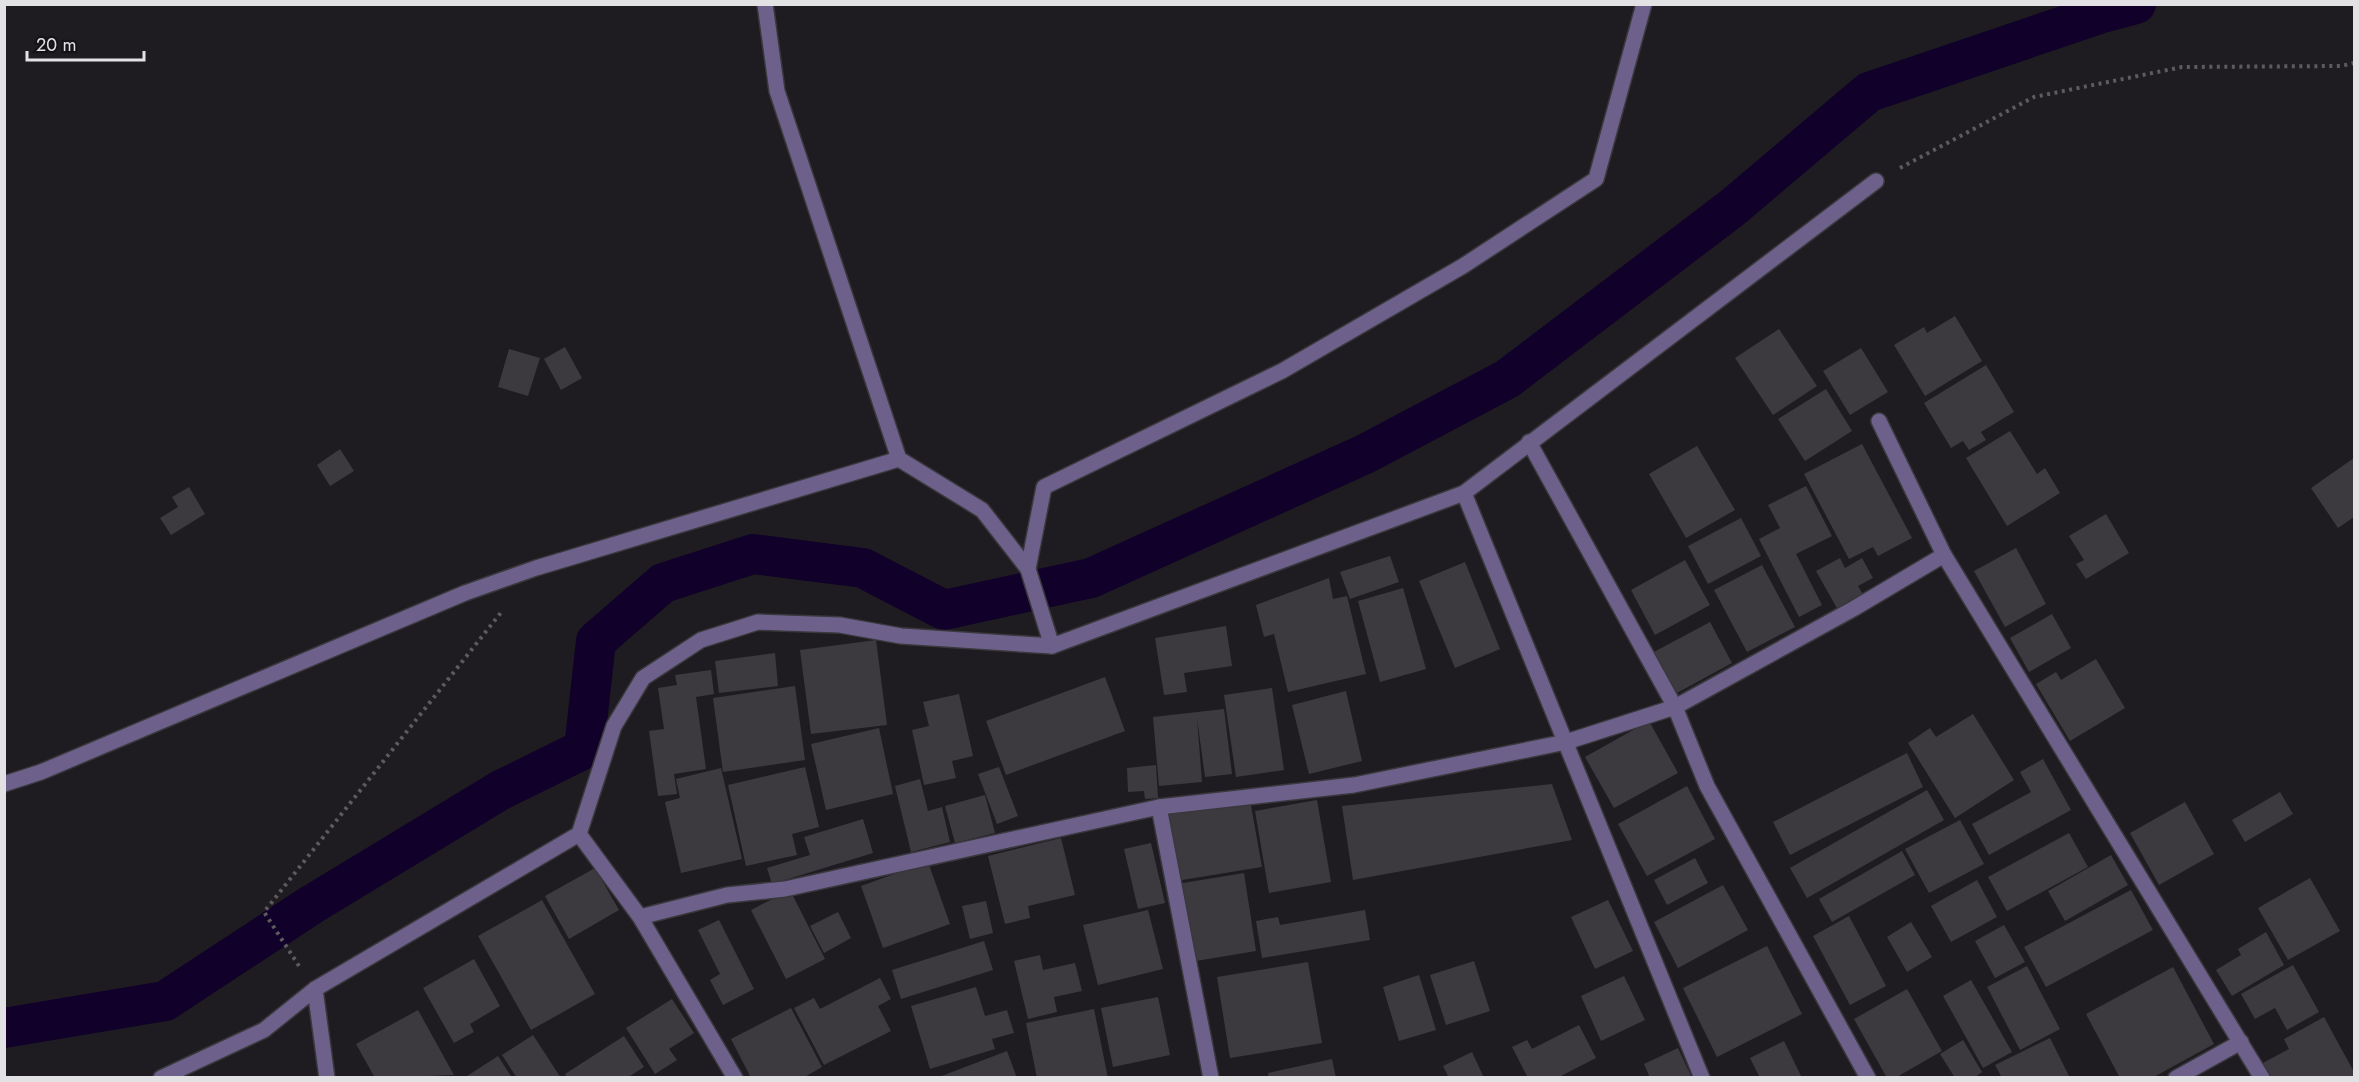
<svg xmlns="http://www.w3.org/2000/svg" width="2359" height="1082" font-family="Jost,sans-serif">
<rect width="100%" height="100%" fill="#1e1c21"/>
<g fill="none" stroke-linecap="round" stroke-linejoin="round">
<path stroke="#10002a" stroke-width="40" d="M4,1028L165,1001L311,905L499,791L584,749L596,641L663,583L753,554L863,568L944,610L1091,578L1365,454L1507,379L1732,208L1869,92L2099,14L2136,4"/>
</g>
<g fill="#3c3a3f">
<path d="M1955,316L1982,361L1925,396L1894,345L1924,327L1927,333Z"/>
<path d="M1779,329L1817,386L1773,415L1735,358Z"/>
<path d="M565,347L582,378L561,390L544,359Z"/>
<path d="M1861,348L1888,392L1850,415L1823,371Z"/>
<path d="M509,349L540,358L528,396L498,387Z"/>
<path d="M1986,365L2014,412L1981,432L1986,440L1969,450L1963,441L1951,448L1924,403Z"/>
<path d="M1826,389L1852,431L1805,461L1778,419Z"/>
<path d="M2010,431L2037,474L2045,468L2060,493L2007,526L1966,458Z"/>
<path d="M1862,444L1912,538L1878,556L1873,547L1849,559L1804,474Z"/>
<path d="M1697,446L1735,510L1686,538L1649,474Z"/>
<path d="M340,449L354,471L330,486L317,465Z"/>
<path d="M2354,458V517L2338,528L2311,488Z"/>
<path d="M1806,486L1832,536L1796,554L1822,605L1799,617L1759,539L1780,528L1768,505Z"/>
<path d="M189,487L205,514L171,535L160,518L178,507L172,497Z"/>
<path d="M2106,514L2129,553L2086,579L2076,564L2084,560L2069,536Z"/>
<path d="M1741,518L1761,556L1708,584L1688,546Z"/>
<path d="M2016,548L2046,604L2005,627L1974,571Z"/>
<path d="M1390,556L1399,582L1350,599L1340,572Z"/>
<path d="M1840,558L1845,568L1862,558L1873,578L1858,586L1864,596L1838,610L1816,571Z"/>
<path d="M1685,560L1710,605L1655,635L1631,590Z"/>
<path d="M1465,562L1500,649L1455,668L1419,581Z"/>
<path d="M1762,565L1795,627L1747,652L1714,590Z"/>
<path d="M1329,578L1333,599L1347,596L1366,674L1288,692L1274,634L1264,637L1256,605Z"/>
<path d="M1403,588L1426,669L1380,682L1358,601Z"/>
<path d="M2052,614L2071,648L2029,672L2010,638Z"/>
<path d="M1710,622L1732,663L1675,694L1652,653Z"/>
<path d="M1226,626L1232,666L1184,673L1187,692L1164,695L1155,638Z"/>
<path d="M876,640L887,725L811,734L800,650Z"/>
<path d="M775,653L778,686L719,693L715,661Z"/>
<path d="M2096,659L2125,708L2070,741L2036,684L2056,672L2061,680Z"/>
<path d="M711,670L714,694L696,697L706,769L674,774L677,794L658,796L649,731L664,729L658,688L677,685L675,675Z"/>
<path d="M1105,677L1125,731L1006,775L986,721Z"/>
<path d="M795,686L805,760L723,772L713,698Z"/>
<path d="M1272,688L1284,770L1236,777L1224,695Z"/>
<path d="M1346,691L1362,761L1309,774L1292,705Z"/>
<path d="M959,694L973,756L952,761L956,778L924,785L912,730L929,726L923,702Z"/>
<path d="M1224,709L1232,774L1205,777L1197,718L1202,782L1159,786L1153,717Z"/>
<path d="M1973,714L2014,780L1955,818L1908,743L1930,728L1936,737Z"/>
<path d="M1649,721L1678,773L1614,808L1585,757Z"/>
<path d="M879,728L893,794L826,810L811,744Z"/>
<path d="M1907,753L1923,787L1790,855L1773,822Z"/>
<path d="M2043,759L2071,810L1989,855L1972,824L2031,792L2020,772Z"/>
<path d="M1156,765L1158,798L1145,799L1144,791L1128,792L1127,768Z"/>
<path d="M805,767L819,827L792,834L797,855L746,866L728,785Z"/>
<path d="M999,767L1018,816L997,824L978,774Z"/>
<path d="M721,768L742,859L681,873L665,802L680,798L676,779Z"/>
<path d="M920,779L928,811L942,807L950,842L911,852L895,786Z"/>
<path d="M1552,784L1572,840L1353,880L1342,806Z"/>
<path d="M1687,786L1715,839L1647,876L1618,824Z"/>
<path d="M1927,790L1944,820L1807,898L1790,868Z"/>
<path d="M2280,792L2293,814L2245,842L2232,820Z"/>
<path d="M985,795L995,833L955,843L945,806Z"/>
<path d="M1250,800L1262,867L1176,881L1165,815Z"/>
<path d="M1317,800L1331,882L1269,893L1255,811Z"/>
<path d="M2185,802L2214,854L2159,885L2130,833Z"/>
<path d="M863,819L873,853L772,884L767,868L810,855L804,837Z"/>
<path d="M1960,820L1984,864L1929,893L1905,849Z"/>
<path d="M2069,833L2088,867L2007,911L1988,877Z"/>
<path d="M1061,838L1075,895L1028,906L1030,918L1005,924L988,856Z"/>
<path d="M1151,843L1165,903L1138,909L1124,849Z"/>
<path d="M1902,851L1915,875L1832,922L1819,899Z"/>
<path d="M2111,855L2128,885L2065,921L2048,891Z"/>
<path d="M1695,858L1708,883L1667,905L1654,880Z"/>
<path d="M928,862L950,924L883,948L861,886Z"/>
<path d="M595,868L619,910L569,939L545,896Z"/>
<path d="M1244,873L1256,951L1190,962L1177,884Z"/>
<path d="M2310,878L2340,931L2288,960L2258,908Z"/>
<path d="M1977,880L1997,917L1951,942L1931,906Z"/>
<path d="M1723,885L1748,930L1678,968L1654,922Z"/>
<path d="M790,890L825,959L786,979L751,910Z"/>
<path d="M2131,890L2153,930L2046,987L2024,947Z"/>
<path d="M542,900L595,994L531,1030L478,936Z"/>
<path d="M1608,900L1633,951L1595,969L1571,917Z"/>
<path d="M986,901L993,933L970,939L962,906Z"/>
<path d="M1148,910L1163,969L1098,985L1083,925Z"/>
<path d="M1365,910L1370,940L1262,958L1256,921L1278,917L1280,925Z"/>
<path d="M838,912L851,938L824,953L810,926Z"/>
<path d="M1849,916L1886,986L1850,1005L1813,936Z"/>
<path d="M719,920L754,989L723,1005L710,980L720,974L698,930Z"/>
<path d="M1911,922L1932,957L1907,972L1887,937Z"/>
<path d="M2004,925L2025,962L1995,978L1975,941Z"/>
<path d="M2266,932L2284,965L2232,996L2216,970L2241,955L2238,949Z"/>
<path d="M984,941L993,970L901,999L892,970Z"/>
<path d="M1767,946L1802,1014L1717,1057L1683,988Z"/>
<path d="M1040,955L1043,970L1075,963L1082,991L1054,997L1057,1012L1028,1019L1014,961Z"/>
<path d="M474,959L500,1006L470,1024L474,1032L454,1043L423,988Z"/>
<path d="M1474,961L1490,1011L1446,1025L1430,975Z"/>
<path d="M1308,962L1322,1043L1230,1058L1217,977Z"/>
<path d="M2293,965L2319,1012L2287,1030L2275,1008L2255,1019L2241,994Z"/>
<path d="M2027,966L2060,1029L2020,1050L1987,987Z"/>
<path d="M2173,967L2214,1044L2152,1078H2120L2086,1014Z"/>
<path d="M1419,975L1436,1030L1399,1041L1383,987Z"/>
<path d="M1624,976L1645,1020L1601,1041L1581,996Z"/>
<path d="M880,978L891,999L878,1006L891,1031L824,1065L794,1008L814,998L820,1009Z"/>
<path d="M1971,980L2012,1052L1983,1068L1943,996Z"/>
<path d="M976,987L985,1016L1007,1010L1014,1033L992,1039L995,1049L930,1069L911,1006Z"/>
<path d="M1907,989L1942,1051L1895,1078H1887L1854,1019Z"/>
<path d="M1158,997L1170,1055L1113,1067L1101,1008Z"/>
<path d="M672,999L694,1033L669,1049L677,1060L655,1074L626,1028Z"/>
<path d="M791,1008L822,1067L803,1078H751L731,1039Z"/>
<path d="M1094,1009L1108,1078H1037L1026,1023Z"/>
<path d="M418,1010L454,1075L375,1078L356,1044Z"/>
<path d="M2324,1017L2354,1072V1078H2266L2259,1065L2289,1049L2284,1039Z"/>
<path d="M1579,1025L1596,1058L1557,1078H1528L1512,1047L1527,1040L1532,1049Z"/>
<path d="M533,1035L561,1078H517L502,1055Z"/>
<path d="M624,1036L644,1067L627,1078H567L565,1074Z"/>
<path d="M2050,1038L2070,1078H2002L1995,1065Z"/>
<path d="M1963,1040L1982,1072L1974,1078H1955L1940,1054Z"/>
<path d="M1784,1041L1802,1078H1760L1750,1058Z"/>
<path d="M1678,1048L1692,1078H1650L1644,1064Z"/>
<path d="M1007,1051L1017,1078H939V1077Z"/>
<path d="M1472,1052L1484,1078H1449L1443,1066Z"/>
<path d="M498,1056L512,1078H464Z"/>
<path d="M1332,1059L1336,1078H1269L1268,1073Z"/>
</g>
<g fill="none" stroke-linecap="round" stroke-linejoin="round">
<g stroke="#39383c" stroke-width="18">
<g id="minor">
<path d="M765,4L777,91L899,459L982,510L1028,569L1052,646"/>
<path d="M1879,421L1944,555L2262,1078"/>
<path d="M1529,442L1675,707L1707,786L1868,1078"/>
<path d="M1464,493L1702,1078"/>
<path d="M1028,569L1044,487L1282,371L1463,266L1596,179L1644,4"/>
<path d="M4,784L41,772L465,593L536,568L899,459"/>
<path d="M1159,807L1211,1078"/>
<path d="M579,834L640,917L735,1078"/>
<path d="M640,917L727,895L785,889L1159,807L1354,785L1566,742L1675,707L1853,609L1944,555"/>
<path d="M315,989L327,1078"/>
<path d="M161,1078L264,1030L315,989L579,834L614,726L643,678L701,640L758,622L840,625L901,636L1052,646L1464,493L1876,181"/>
<path d="M2176,1078L2241,1042"/>
</g>
</g>
<g stroke="#5d5b60" stroke-width="4" stroke-dasharray="3 4.5" stroke-linecap="butt">
<path d="M1900,168L2034,97L2182,67L2341,66L2354,63"/>
<path d="M299,966L264,912L503,610"/>
</g>
<use href="#minor" stroke="#6d618c" stroke-width="15"/>
</g>
<rect width="2359" height="1082" fill="none" stroke="#e2e1e4" stroke-width="12"/>
<path d="M27 51v9h117v-9" fill="none" stroke="#e2e1e4" stroke-width="3"/>
<text x="36" y="51" font-size="18" fill="#e2e1e4" stroke="#151318" stroke-width="4.5" paint-order="stroke">20 m</text>
</svg>
